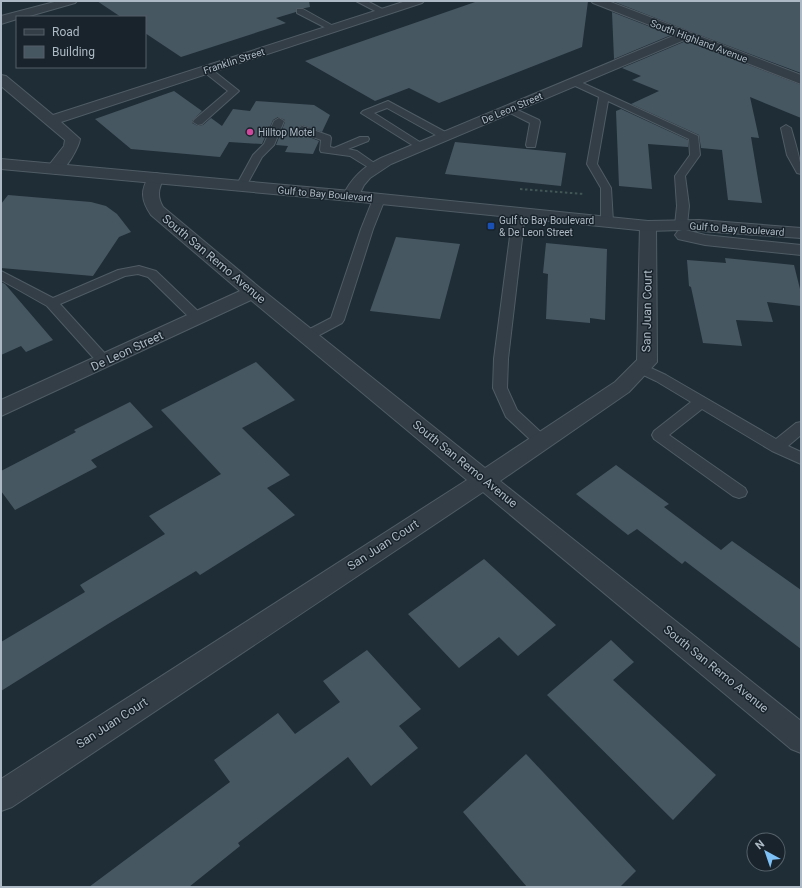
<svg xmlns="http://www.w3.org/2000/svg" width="802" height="888" font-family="Roboto,sans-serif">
<rect width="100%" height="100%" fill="#1f2d36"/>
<g fill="#475762">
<path d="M97,1H309L310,7L305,8H297L296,12L276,18L286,23L181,57L145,33V17H121Z"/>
<path d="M478,1H588L582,47L439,103L409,88L375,101L305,61Z"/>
<path d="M612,1H801V73L689,31Z"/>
<path d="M612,12L671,35L614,59Z"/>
<path d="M686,41L801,85V118L750,97L759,138L751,137L762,203L728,200L722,150L701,148L699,135L631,104L659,91L632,80L641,76L622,68Z"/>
<path d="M174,91L202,111L192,121V123L198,126L203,125L211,118L222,126L233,109L250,111L256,101L314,105L330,115L322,132L302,125L296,129L297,132L319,141L313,154L285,152L288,146L276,145L285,122V120L278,117L273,120L262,144L229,142L220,157L131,149L95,119Z"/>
<path d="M621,109L688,140V147L648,144L652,189L619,186L616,111Z"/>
<path d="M455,142L566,153L561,186L445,174Z"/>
<path d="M8,195L91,202L106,206L117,214L131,232L119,237L93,276L1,268V204Z"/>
<path d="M396,237L460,244L440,319L370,311Z"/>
<path d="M546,243L607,249L605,320L590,318V323L546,319L548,274L543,273Z"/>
<path d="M725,258L794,265L801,293V306L767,302L773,322L736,320L742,346L703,343L691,287L689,286L687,260L726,263Z"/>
<path d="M1,282L5,284L53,340L26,352L21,346L1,355Z"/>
<path d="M256,362L295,400L242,428L290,475L267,488L295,515L200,575L196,571L108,624L1,691V642L85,592L80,585L165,534L149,516L221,474L161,410Z"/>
<path d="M130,402L153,427L91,460L97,467L15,510L1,491V471L76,432L74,430Z"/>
<path d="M616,465L669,504L664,507L721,550L732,541L801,590V649L685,561L682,564L637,529L628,535L576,494Z"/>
<path d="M484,559L556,625L518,656L499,637L459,668L408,614Z"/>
<path d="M611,640L634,662L613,680L716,775L673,820L547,695Z"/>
<path d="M367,650L421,709L399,726L418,748L371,786L348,757L238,843L240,846L189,887H89L230,782L214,760L278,713L295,734L340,702L323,681Z"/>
<path d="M526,754L636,871L620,887H527L463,812Z"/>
</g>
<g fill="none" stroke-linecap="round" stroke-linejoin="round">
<g stroke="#505c65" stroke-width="2">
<g id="service">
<path d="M356,1H367L388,12L384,14H381Z"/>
<path d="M297,9H303L337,28L333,31L330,30L297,13Z"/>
<path d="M207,67L210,68L239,91L202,124L198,125L193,122L194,120L228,91L204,72L202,70Z"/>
<path d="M574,79L698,136L700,155L685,176L689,206L687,225L685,227H677L675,225L677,206L675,176L690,155L689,139L608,101L597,164L611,188L613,222L611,224H603L601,222V188L587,164L599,97L571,84L569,82Z"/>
<path d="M388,101L449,134L450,136L449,138H441L387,108L374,113L426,146L421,149L417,148L361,113L363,111Z"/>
<path d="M509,106L539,120L540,122L535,147H527L526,145L530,123L506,111L504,109L506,107Z"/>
<path d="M279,118L284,121L274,145L262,157L245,188H237L236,186L253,155L264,144L274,121Z"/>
<path d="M786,125L791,128C795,143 801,159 801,174L797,173L787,155L781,128Z"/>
<path d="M302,126L330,136L331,138L330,147L334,148L360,137H368L369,139L368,141L348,149L357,151L380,167L379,169H371L350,156L321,152L320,150L321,140L298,131L297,129Z"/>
<path d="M379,196L385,199L373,229L344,320L342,323L312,339L307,340L302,339L300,336L302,333L331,318L361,229L373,199Z"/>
<path d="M519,210L523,211L525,213L508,359L507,388L517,410L546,437L548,441L546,445L541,446L536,445L506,417L493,388L494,359L513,213L515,211Z"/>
<path d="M139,266L156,271L205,318L203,321L198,322L193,321L148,277L138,274L125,276L60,304L109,358L111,361L109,364L104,366L99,364L47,306L1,280V271L53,298L118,270Z"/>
<path d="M640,363L666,375L776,439L796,423L801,422V435L788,446L801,452V464L772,451L702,409L669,435L745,488L747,492L745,496L739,498L733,496L654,439L652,435L654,431L691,402L656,381L635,371L633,368L635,365Z"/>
</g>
</g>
<g stroke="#505c65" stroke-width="2">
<g id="minor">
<path d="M58,1H77L75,3L26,17H17V19L1,24V16Z"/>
<path d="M406,1H424L422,3L61,122L80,139C79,147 66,170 58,173C54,174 52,173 48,172L46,169L64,146L65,140L1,86V75L6,76L53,115Z"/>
<path d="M685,31L689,32L691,35L689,38L391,164L370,178L364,185L357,199L351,201L345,199L343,196C351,178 363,167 381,158Z"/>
<path d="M156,173L162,175L164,178C158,189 157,197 163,207L260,288L485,468L615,382L637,360L640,226L642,222L648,221L654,222L656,226L657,362L629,392L500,481L801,721V753L791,749L483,492L12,807L1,811V779L467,480L251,300L1,416V400L240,291L151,215C141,200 140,190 150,175Z"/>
</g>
</g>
<g stroke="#505c65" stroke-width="2">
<g id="tertiary">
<path d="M591,1H608L801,75V84L593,3Z"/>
<path d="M1,159L351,191L648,221L699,220L801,228V238L686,230L705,235L801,245V255L705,245L678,239L675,235L678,231L682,230L648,231L351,201L1,169Z"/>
</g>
</g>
<path stroke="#415655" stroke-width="2" stroke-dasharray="2.5 2.5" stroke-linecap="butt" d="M520,189L584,194"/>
<use href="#service" fill="#333e47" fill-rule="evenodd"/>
<use href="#minor" fill="#333e47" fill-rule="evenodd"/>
<use href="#tertiary" fill="#333e47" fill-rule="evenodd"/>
</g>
<circle fill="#d1479c" stroke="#18232b" stroke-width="1.5" cx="250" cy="132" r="4"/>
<rect fill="#1a4fb4" stroke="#18232b" stroke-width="1.5" x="487" y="222" width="8" height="8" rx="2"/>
<g text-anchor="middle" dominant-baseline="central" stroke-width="3" stroke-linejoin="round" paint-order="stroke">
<g font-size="10" fill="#adb9c4" stroke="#18232b">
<text transform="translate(699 41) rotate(21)">South Highland Avenue</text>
<text transform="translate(234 61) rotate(-18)">Franklin Street</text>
<text transform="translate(512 108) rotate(-23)">De Leon Street</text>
<text transform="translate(325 194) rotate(5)">Gulf to Bay Boulevard</text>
<text transform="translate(737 229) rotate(4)">Gulf to Bay Boulevard</text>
</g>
<g font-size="10" fill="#adb9c4" stroke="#18232b" text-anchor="start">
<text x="258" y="132">Hilltop Motel</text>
<text x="499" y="220">Gulf to Bay Boulevard<tspan x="499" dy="12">&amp; De Leon Street</tspan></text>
</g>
<g font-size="12" fill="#adb9c4" stroke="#18232b">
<text transform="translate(214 259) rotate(40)">South San Remo Avenue</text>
<text transform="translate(647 311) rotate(-89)">San Juan Court</text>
<text transform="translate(127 351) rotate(-25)">De Leon Street</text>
<text transform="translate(465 464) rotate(39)">South San Remo Avenue</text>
<text transform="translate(383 545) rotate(-33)">San Juan Court</text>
<text transform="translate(716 669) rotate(39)">South San Remo Avenue</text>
<text transform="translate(112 723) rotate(-33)">San Juan Court</text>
</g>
</g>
<rect width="802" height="888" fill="none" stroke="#adb9c4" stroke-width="4"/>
<rect x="16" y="16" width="130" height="52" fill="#18232b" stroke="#545f68"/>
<rect x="24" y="29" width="20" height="6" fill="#333e47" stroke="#545f68"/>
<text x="52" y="36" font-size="12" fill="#adb9c4">Road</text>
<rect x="24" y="46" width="20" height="12" fill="#475762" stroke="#545f68"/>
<text x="52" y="56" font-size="12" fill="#adb9c4">Building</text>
<g transform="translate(766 852) rotate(320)"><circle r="19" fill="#18232b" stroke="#545f68"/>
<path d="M0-3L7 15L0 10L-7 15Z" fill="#7ec1f7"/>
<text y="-6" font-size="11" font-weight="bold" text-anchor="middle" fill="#adb9c4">N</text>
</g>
</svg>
